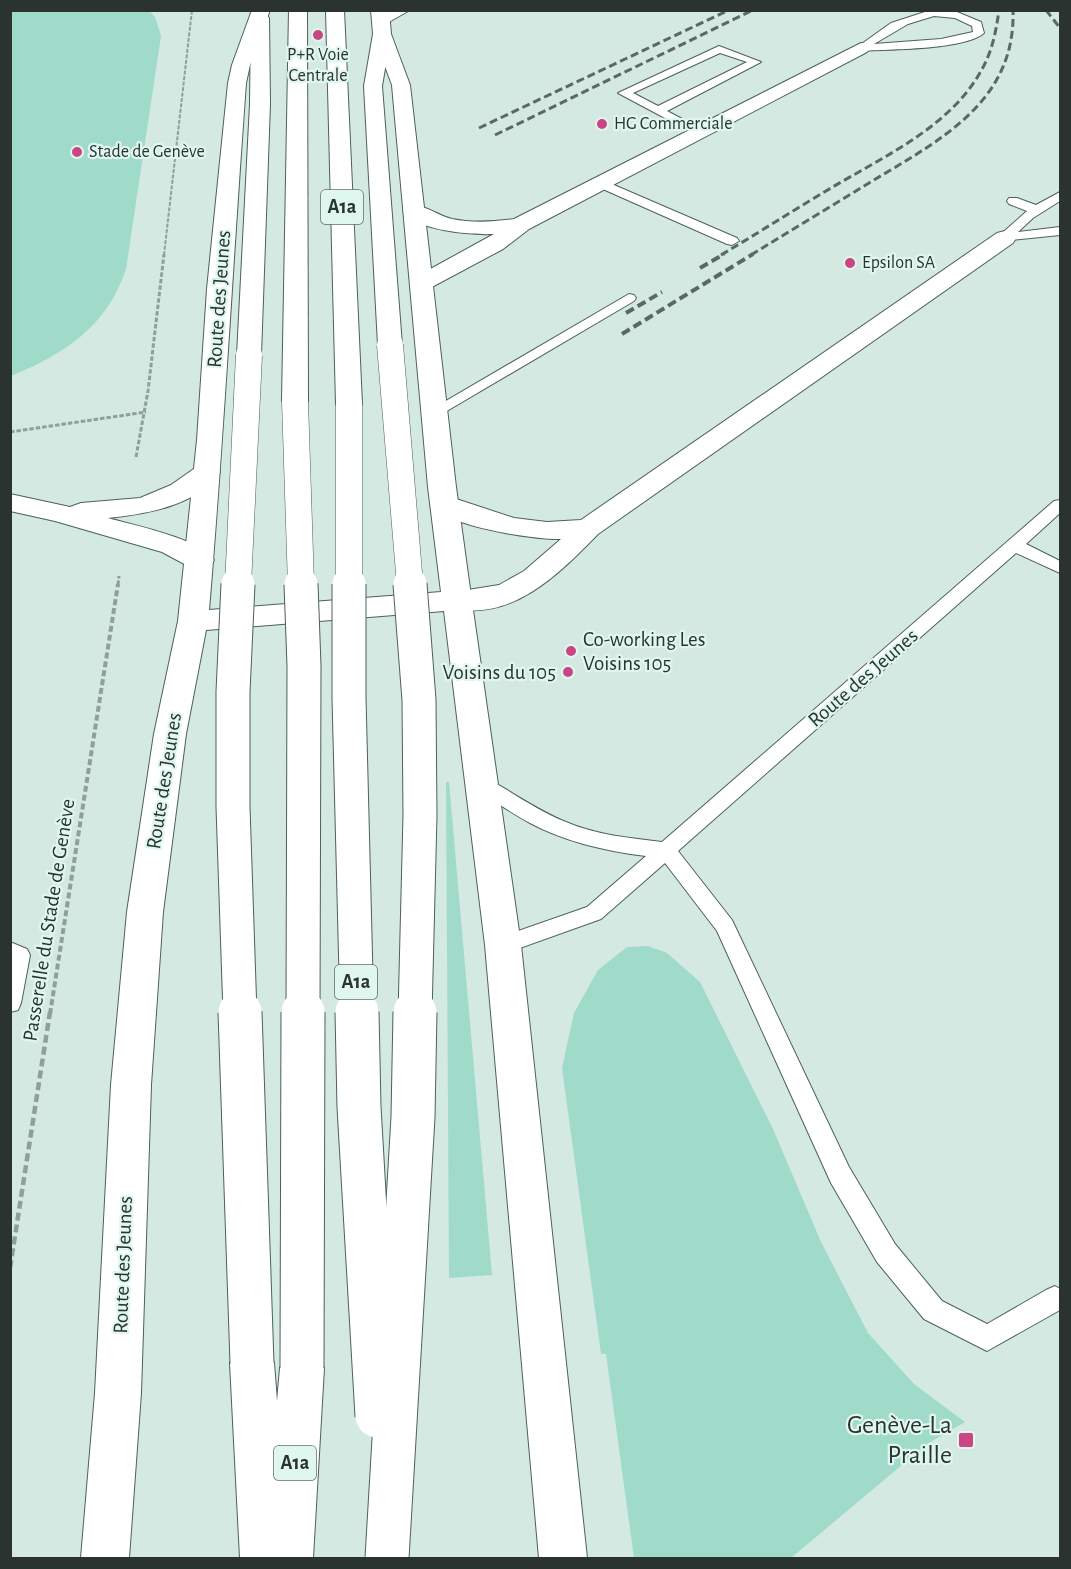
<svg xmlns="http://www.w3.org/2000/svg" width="1071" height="1569" font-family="'Alegreya Sans',sans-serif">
<rect width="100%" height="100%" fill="#d3e9e2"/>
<g fill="#a0dbca">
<path d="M11,10L149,11L155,17L161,36L126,269C107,327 64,354 11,376Z"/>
<path d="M446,782H449L492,1275L449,1278Z"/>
<path d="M648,946L667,953L700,982L773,1129L821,1242L868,1333L914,1384L965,1422L927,1444L791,1558H634L606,1354H601L562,1068L574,1013L598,970L627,947Z"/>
</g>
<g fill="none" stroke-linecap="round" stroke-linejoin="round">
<g stroke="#4d605a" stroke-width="2">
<g id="service">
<path d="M931,10L957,12L981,22L984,33C965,50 888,49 861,51L856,48L891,23ZM934,16L955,18L972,26L973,32L941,39L874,44L908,24Z"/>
<path d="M719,46L761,62L667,111L703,130V134H695L618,93ZM720,53L747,62L658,106L633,93Z"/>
<path d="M600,179L737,238L739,241L732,245L727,244L596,186L594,183L596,180Z"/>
<path d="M1060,192V201L1033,218L1018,232L1060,227V235L1000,241L998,238L1000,235L1027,211L1009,204L1007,201L1009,198H1017L1036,205Z"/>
<path d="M629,294L634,295L636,298L634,301L440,415H430L427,412Z"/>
<path d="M1060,500V513L1026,544L1060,561V573L1016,553L678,851L732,920L849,1167L895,1244L942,1301L987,1324L1046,1290L1055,1286L1060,1289V1310L987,1351L924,1319L877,1262L831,1183L717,931L665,863L601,919L503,954L495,951L492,945L495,939L587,907L646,856C605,851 566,842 530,823C511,813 494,800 475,789L472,784L475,779L482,777L489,779C514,794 539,811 566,822C596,835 630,838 662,842L1054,501Z"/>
<path d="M10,942L27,949L30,955L21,1003L18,1010L10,1012Z"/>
</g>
</g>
<g stroke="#4d605a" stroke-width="2">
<g id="minor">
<path d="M386,10H410L387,23H375L372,19L375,15Z"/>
<path d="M861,43L867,44L870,48L867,52L529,229L503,249L430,288L422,290L414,288L411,283L414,278L494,234C471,235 417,231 403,211L406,206C422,202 436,215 452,219C472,223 493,222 514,219Z"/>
<path d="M1005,231L1013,233L1016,238L1013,243L598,534C559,574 510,624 449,607L444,600L449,593L499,585L524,571L561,539C534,540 445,526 430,504L434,498L444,495L514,518L547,522L581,520L997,233Z"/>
<path d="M207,464L216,466L220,472C197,506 146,514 108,518C133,525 201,539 214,560L210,567L200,569L190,567L162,552L55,521L10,511V494L70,507L81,503L140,498L171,485L198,466Z"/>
</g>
</g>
<g stroke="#4d605a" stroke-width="2">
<path id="primary" d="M252,10H270L250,65L246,83C233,259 224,434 209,610L441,592L428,487L392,85L373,34L371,10H389L391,34L410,85L456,487L471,596L474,600L472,603L521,945L587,1558H539L485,945L444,611L206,630L186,734L163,912L151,1085L141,1393L129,1558H81L95,1393L111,1085L127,912L154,734L178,621L197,440L207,289L228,83L232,65Z"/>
</g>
<g stroke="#4d605a" stroke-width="2">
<g id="motorway">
<path d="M289,10H307L308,401L304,406L295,409L286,406L282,401Z"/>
<path d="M326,10H344L362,404L358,409L349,412L340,409L336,404Z"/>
<path d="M260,13L266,14L269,18L270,104L261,355L258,360L249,362L240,360L237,355L250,104L251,18L254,14Z"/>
<path d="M382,29L388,30L391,34L382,86L402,345L399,350L390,352L381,350L378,345L364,86L373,34L376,30Z"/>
<path d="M252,1341L268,1347L274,1363L277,1401L280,1368L286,1352L302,1346L318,1352L324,1368L313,1558H240L230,1363L236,1347Z"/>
</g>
</g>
<path stroke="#8fa09a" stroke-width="2" stroke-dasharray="4 1.5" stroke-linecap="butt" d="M164,255L192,10"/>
<g stroke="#8fa09a" stroke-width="3" stroke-dasharray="4.5 2" stroke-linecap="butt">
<path d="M10,432L146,412"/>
<path d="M136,457L148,391L164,254"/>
<path d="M118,585L119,576"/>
</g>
<path stroke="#8fa09a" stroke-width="4" stroke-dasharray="6 3" stroke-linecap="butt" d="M50,1014L118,584"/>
<path stroke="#8fa09a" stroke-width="4.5" stroke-dasharray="8 4" stroke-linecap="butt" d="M10,1268L50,1012"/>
<use href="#service" fill="#fff" fill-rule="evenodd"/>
<use href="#minor" fill="#fff" fill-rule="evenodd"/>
<use href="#primary" fill="#fff" fill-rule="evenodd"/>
<use href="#motorway" fill="#fff" fill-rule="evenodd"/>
<g stroke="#5b6864" stroke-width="3" stroke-dasharray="8 4" stroke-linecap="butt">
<path d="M1046,10L1060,28"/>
<path d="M479,128L729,10"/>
<path d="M495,135L753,10"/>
<path d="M721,255C758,233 794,210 831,188C883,157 950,127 981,71C992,52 996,32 999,10"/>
<path d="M751,255C790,231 830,207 869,183C938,141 1016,103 1013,10"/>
</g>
<g stroke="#5b6864" stroke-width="4" stroke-dasharray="9 4.5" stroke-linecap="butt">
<path d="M700,268L724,254"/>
<path d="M626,313L662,292"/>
<path d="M622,334L753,254"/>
</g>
<g stroke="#4d605a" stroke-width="27" stroke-linecap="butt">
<g id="motorway-bridge-far2">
<path d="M390,345L410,585"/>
<path d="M295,401L301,585"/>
<path d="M349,404V585"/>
<path d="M238,585L249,355"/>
</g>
</g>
<g stroke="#4d605a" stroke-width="35" stroke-linecap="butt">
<g id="motorway-bridge-far1">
<path d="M238,584L233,692V807L240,1014"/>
<path d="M301,584L304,666L303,1014"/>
<path d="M349,584V698L357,1014"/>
<path d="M410,584L419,700L420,815L415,1014"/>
</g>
</g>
<g stroke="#4d605a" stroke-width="45" stroke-linecap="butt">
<g id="motorway-bridge">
<path d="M240,1012L252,1363"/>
<path d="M357,1012L359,1107L377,1416"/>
<path d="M302,1368L303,1012"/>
<path d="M387,1558L413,1117L415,1012"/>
</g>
</g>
<use href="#motorway-bridge-far2" stroke="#fff" stroke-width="26"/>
<use href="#motorway-bridge-far1" stroke="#fff" stroke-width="33"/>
<use href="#motorway-bridge" stroke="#fff" stroke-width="43"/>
</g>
<g fill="#cb4585" stroke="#e0f7ef" stroke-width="2">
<circle cx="318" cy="35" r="6"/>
<circle cx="602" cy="124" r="6"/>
<circle cx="77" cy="152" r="6"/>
<circle cx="850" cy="263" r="6"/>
<circle cx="571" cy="651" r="6"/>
<circle cx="568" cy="672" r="6"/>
<rect x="958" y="1432" width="16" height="16" rx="3"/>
</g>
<g text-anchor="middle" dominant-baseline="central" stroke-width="4.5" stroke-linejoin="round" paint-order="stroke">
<g font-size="18" fill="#2a3330" stroke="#e0f7ef" text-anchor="start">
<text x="318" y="55" text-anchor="middle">P+R Voie<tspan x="318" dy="21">Centrale</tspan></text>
<text x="614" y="124">HG Commerciale</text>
<text x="89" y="152">Stade de Genève</text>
<text x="862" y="263">Epsilon SA</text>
</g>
<g fill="#e0f7ef" stroke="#616e69" stroke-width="1.5">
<rect x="321" y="190" width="42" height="34" rx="4.5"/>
<rect x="335" y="965" width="42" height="34" rx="4.5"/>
<rect x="274" y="1446" width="42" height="34" rx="4.5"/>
</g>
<g font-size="20" font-weight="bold" fill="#2a3330">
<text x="342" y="207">A1a</text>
<text x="356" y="982">A1a</text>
<text x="295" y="1463">A1a</text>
</g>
<g font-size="21" fill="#2a3330" stroke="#e0f7ef">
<text transform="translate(219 299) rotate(-86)">Route des Jeunes</text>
<text transform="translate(863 678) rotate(-41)">Route des Jeunes</text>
<text transform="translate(164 781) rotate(-81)">Route des Jeunes</text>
<text transform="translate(49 920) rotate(-81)">Passerelle du Stade de Genève</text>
<text transform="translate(123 1265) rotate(-88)">Route des Jeunes</text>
</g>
<g font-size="21" fill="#2a3330" stroke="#e0f7ef" text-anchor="start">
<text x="583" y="639">Co-working Les<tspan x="583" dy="24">Voisins 105</tspan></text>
<text x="556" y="672" text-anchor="end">Voisins du 105</text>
</g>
<g font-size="26" fill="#2a3330" stroke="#e0f7ef" text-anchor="end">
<text x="952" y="1425">Genève-La<tspan x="952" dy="30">Praille</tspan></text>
</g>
</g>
<rect width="1071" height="1569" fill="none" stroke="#2a3330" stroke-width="24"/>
</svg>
